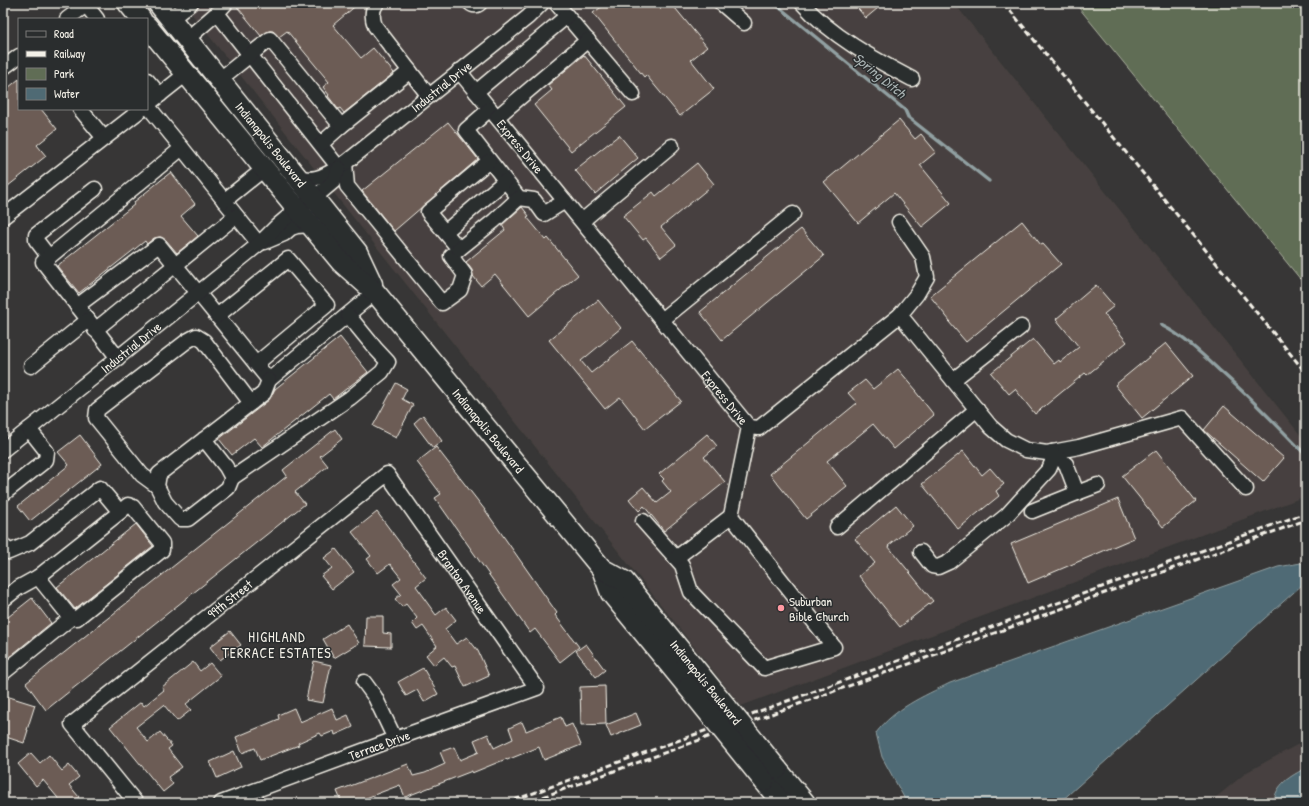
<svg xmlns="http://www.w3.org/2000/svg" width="1309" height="806" font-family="'Patrick Hand',sans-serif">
<rect width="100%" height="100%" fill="#373636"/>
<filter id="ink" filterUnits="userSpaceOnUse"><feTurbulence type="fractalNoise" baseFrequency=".025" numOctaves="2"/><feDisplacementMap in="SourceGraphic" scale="8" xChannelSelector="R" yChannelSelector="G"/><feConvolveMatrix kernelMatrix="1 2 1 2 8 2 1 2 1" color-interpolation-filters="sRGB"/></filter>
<g filter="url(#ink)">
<g fill="#47413f">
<path d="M183,3H954L1306,442V496L741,706Z"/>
<path d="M1306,740V803H1209L1247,772Z"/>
</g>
<path fill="#606d55" stroke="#aaaf9e" d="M1075,3H1306V286Z"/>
<g fill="#4f6a74" stroke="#91a0a2">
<path d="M1301,563L1306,568V576L1303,584L1059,803H907L882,757L876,733C895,708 922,697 950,683L1278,567Z"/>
<path d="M1306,768V803H1274C1275,784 1291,776 1306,768Z"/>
</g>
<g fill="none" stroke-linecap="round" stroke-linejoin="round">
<g stroke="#91a0a2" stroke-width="3.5">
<path d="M774,3L905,110L908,117L989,181"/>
<path d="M1161,325C1183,336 1201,353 1219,370C1249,396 1276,424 1303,452H1306"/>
</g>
</g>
<g fill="#6c5c55" stroke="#f4f1e8">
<path d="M234,3H359L333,25L361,58L373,48L394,73L344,113L340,108L338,109L328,96L329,95L323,87L329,82L287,31L279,37L273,31H269L261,36Z"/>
<path d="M607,3H671L707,47L691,60L714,89L680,116L646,75L644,77L593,13Z"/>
<path d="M853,3H884L866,18Z"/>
<path d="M584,55L626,107L571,151L534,105L552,90L548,85Z"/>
<path d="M19,79V109H41L57,129L37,145L46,156L3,190V92Z"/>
<path d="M899,120L915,139L921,134L936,152L920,165L951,203L922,227L894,193L858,223L824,182Z"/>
<path d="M448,122L478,159L394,231L362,191Z"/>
<path d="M619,135L638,158L595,194L575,170Z"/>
<path d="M697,163L714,184L661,227L676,245L661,257L646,238L643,240L623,216L653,192L656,196Z"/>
<path d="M171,172L195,204L181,216L198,236L177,253L166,240L161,237L154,238L147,244L145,241L79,293L57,266L135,204L134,202Z"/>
<path d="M522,207L529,216L527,217L546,240L548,238L578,275L529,316L495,274L481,286L473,276L472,270L466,262L505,230L502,225Z"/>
<path d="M1022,221L1041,245L1043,244L1061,264L966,342L949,322L950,321L930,296Z"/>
<path d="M801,229L824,256L722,340L700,312Z"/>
<path d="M1096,285L1114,306L1104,314L1127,342L1087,375L1085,373L1035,414L1015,389L1009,394L991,373L1033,339L1054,364L1059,360L1060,362L1079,347L1056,319Z"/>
<path d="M598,300L621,328L581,361L591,373L632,341L681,401L645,429L620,397L605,409L549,340Z"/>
<path d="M340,337L368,372L333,399L329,394L262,447L254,438L232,455L219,439L269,400L275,389Z"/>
<path d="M1166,343L1193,376L1142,418L1115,385Z"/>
<path d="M898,369L916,390L915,391L934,415L894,449L873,424L857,437L827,461L847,486L806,519L770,474L857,403L848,393L865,380L873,389Z"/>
<path d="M396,383L407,389L402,399L413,405L396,438L373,426Z"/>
<path d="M1224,406L1284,458L1263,482L1204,430Z"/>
<path d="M423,415L442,441L433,448L414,423Z"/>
<path d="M335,429L342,439L320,456L328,466L295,492L305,504L46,710L26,683L287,476L283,470Z"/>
<path d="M707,434L717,446L704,457L725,482L664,531L644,506L639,511L629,499L643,487L657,503L671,492L662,481L664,479L659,474Z"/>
<path d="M80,435L102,464L30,521L18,506L69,465L58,452Z"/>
<path d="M436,447L485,510L557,613L555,615L579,647L560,662L535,629L530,633L435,498L441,494L417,462Z"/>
<path d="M1156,450L1196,501L1163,527L1122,476Z"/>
<path d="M963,451L982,475L990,468L1004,484L996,491L999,496L958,529L922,484Z"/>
<path d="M1118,499L1134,538L1028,583L1011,544Z"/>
<path d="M896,505L913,526L888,546L933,601L900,627L859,576L875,563L855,539Z"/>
<path d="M377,512L426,578L416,586L424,597H423L436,615L446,607L456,620L445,629L456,644L467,637L478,651L489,676L465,687L455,666L452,667L444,657L434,665L426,655L437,646L423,626L417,630L412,623L417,618L406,604L402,607L395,599L401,594L393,584L401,578L390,564L378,573L367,559L371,556L352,532Z"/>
<path d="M136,524L153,546L75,609L57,587Z"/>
<path d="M336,549L354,572L332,589L321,576L332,568L324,558Z"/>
<path d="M32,598L51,623L3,662V621Z"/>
<path d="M366,616H383V633L391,634V647L365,646Z"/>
<path d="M347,624L359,643L334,658L323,639Z"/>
<path d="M230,631L241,645L220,660L210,647Z"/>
<path d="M586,644L605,670L596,677L576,651Z"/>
<path d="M314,661L331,665L323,703L306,700Z"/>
<path d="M193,662L200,671L210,663L221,676L186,704L191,710L177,721L164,705L136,727L148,742L160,732L172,746L168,749L182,767L168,777L173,784L163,792L110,727L141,702L144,706L164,690L162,687Z"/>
<path d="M423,668L438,694L424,702L417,690L406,696L398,682Z"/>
<path d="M605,686L606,724L581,725L580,687Z"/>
<path d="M3,695L35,705L27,730H28L24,743L3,736Z"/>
<path d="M294,708L300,722L332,708L337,720L348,715L353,727L335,735L334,731L322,736L320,733L298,743L299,745L260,760L255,748L242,753L236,737L279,719L278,715Z"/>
<path d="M636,713L641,725L611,737L606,725Z"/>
<path d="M561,717L565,727L572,724L581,745L544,760L539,747L507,760L506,759L472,773V771L405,797L400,785L353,803H342L337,791L408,764L413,776L425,773L445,764L440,752L454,747L460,760L479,752L474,740L488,734L494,748L513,739L509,728L522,722L526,731Z"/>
<path d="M234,751L241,767L217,778L210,762Z"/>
<path d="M31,753L40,763L49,755L62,771L69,765L79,777L69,785L79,797L72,803H62L43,780L36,786L18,764Z"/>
</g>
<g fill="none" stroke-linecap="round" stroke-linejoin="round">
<g stroke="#f4f1e8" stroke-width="17">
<g id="minor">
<path d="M377,3C371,10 372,18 375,26L429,96"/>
<path d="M470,3C473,6 477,6 480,3"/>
<path d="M556,3L633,94"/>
<path d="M721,3L744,23"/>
<path d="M802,3C831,36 874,59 912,79"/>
<path d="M217,13L339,168"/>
<path d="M67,19L86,5L97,19"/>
<path d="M171,19L191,3"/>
<path d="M187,39L217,13L226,3"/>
<path d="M3,68L19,56"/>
<path id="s1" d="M459,71L749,427L759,428L900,315L991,427L1006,440L1026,450L1047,453L1079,447L1182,418L1246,489"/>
<path d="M147,80L160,95"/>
<path d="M219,80L270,39L341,126L321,144"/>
<path d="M476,92L567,16"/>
<path d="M147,105L186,74"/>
<path d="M80,109L104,138"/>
<path d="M490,109L466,130L519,198L534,200L544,214L565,201"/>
<path d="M497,117L588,40"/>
<path d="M341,126L410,71"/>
<path d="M182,148L259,244"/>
<path d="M345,163L347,186L442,303L460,290L465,275L451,256L459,249L428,212L489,161"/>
<path id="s2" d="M298,178C319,181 321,176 339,168L528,17L542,3"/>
<path d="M224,201L264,169"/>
<path d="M3,217L142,109"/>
<path d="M582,221L672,146"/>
<path d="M899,222L923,257L927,277L917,294L900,315"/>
<path d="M445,232L505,181"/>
<path d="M265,242L284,234L291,228L297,226L311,225"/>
<path d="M459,249L494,221L519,198"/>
<path d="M49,257L36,240V235L95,189"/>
<path d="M77,306L159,245L269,380L375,292"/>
<path d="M217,316L288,259L327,305L256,364"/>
<path d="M662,320L793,214"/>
<path d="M95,330L236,216"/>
<path d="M118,358L43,262L182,148L147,105"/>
<path d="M31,366L88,320"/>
<path d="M953,380L1021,327"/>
<path d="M204,439L226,467L232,478L228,488L188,519H180L165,502L157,486L159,474L251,403L264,393L269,380"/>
<path id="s3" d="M3,450L259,244L277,226L297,209L314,198L333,182L339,168"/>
<path d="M232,478L350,398L382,372L388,362L375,348L348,315"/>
<path d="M157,486L142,475L96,418L97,410L187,341L196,336L204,341L251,403"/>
<path d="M1077,493L1098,485"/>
<path d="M3,494L46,460L47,452L29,429"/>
<path d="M1032,511L1077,493L1066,464L1052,452"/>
<path d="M643,521L682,565L691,592L764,668L834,647L731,516L749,427"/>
<path d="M837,527L977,409"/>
<path d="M3,545L9,552L30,543L100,488L120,512L128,505L133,507L162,543V550L77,618H71L38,577L120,512"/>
<path d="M921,552L932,566L938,567L949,562L1007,515L1049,469L1052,462V452"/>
<path d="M676,558L731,516"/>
<path d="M3,600L18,588L38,577"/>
<path d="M3,673L71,618"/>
<path d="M364,682L375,697L395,739"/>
<path id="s4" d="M136,803L72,724L387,474L537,688L395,739L221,803"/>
</g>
</g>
<g stroke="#f4f1e8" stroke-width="23">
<g id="highway">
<path d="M128,3L141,19"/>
<path id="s5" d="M158,3L357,252L372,284"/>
<path id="s6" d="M147,26L341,262L375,292L602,569L611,593L688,687"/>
<path d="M602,569L624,581L702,677"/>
<path d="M777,769L805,803"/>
<path d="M764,781L782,803"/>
</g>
</g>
<use href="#minor" stroke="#2a2d2e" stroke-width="14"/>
<use href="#highway" stroke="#2a2d2e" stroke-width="20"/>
<g stroke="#f4f1e8" stroke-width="3" stroke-dasharray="6 3" stroke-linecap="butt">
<path d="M1004,3L1306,373"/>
<path d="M506,803L1306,513"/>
<path d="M526,803L1306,520"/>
</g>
<g stroke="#f4f1e8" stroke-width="23" stroke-linecap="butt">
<g id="highway-bridge">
<path d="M702,677L777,769"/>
<path d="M688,687L764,781"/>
</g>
</g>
<use href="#highway-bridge" stroke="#2a2d2e" stroke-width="20"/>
</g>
</g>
<circle fill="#ff9aa2" stroke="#2a2d2e" stroke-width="1.5" cx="781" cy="608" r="4"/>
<g text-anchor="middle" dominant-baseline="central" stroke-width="3" stroke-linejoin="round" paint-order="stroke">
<g font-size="13" fill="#f4f1e8" stroke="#2a2d2e">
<text stroke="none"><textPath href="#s2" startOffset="174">Industrial Drive</textPath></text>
<text stroke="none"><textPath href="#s5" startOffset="181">Indianapolis Boulevard</textPath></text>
<text stroke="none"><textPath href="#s1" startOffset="97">Express Drive</textPath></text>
<text stroke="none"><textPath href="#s3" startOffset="164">Industrial Drive</textPath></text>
<text stroke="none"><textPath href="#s1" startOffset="421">Express Drive</textPath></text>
<text stroke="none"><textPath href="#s6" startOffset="530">Indianapolis Boulevard</textPath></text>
<text stroke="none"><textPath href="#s4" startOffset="635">Branton Avenue</textPath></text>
<text stroke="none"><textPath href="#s4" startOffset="303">99th Street</textPath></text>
<text transform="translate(706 682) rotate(51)">Indianapolis Boulevard</text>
<text transform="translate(379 745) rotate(-20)">Terrace Drive</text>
</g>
<g font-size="13" fill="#f4f1e8" stroke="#2a2d2e" text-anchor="start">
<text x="789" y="601">Suburban<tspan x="789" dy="15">Bible Church</tspan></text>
</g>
<g font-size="14" font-style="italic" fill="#aab4b4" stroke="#2a2d2e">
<text transform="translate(880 75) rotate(39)">Spring Ditch</text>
</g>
<g font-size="14" letter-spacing="1" fill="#f4f1e8" stroke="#2a2d2e">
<text x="277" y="636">HIGHLAND<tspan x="277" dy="16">TERRACE ESTATES</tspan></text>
</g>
</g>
<rect width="1309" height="806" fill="none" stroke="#2a2d2e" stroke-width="16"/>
<rect x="8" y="8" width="1293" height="790" fill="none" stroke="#f4f1e8" stroke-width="1.5" filter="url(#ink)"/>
<rect x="18" y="18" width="130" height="92" fill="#2a2d2e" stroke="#7b7b78"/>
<rect x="26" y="31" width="20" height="6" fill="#2a2d2e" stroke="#7b7b78"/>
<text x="54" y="38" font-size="12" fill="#f4f1e8">Road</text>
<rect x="26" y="51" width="20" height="6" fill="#f4f1e8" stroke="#7b7b78"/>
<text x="54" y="58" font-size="12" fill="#f4f1e8">Railway</text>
<rect x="26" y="68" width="20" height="12" fill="#606d55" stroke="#7b7b78"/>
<text x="54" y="78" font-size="12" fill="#f4f1e8">Park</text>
<rect x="26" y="88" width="20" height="12" fill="#4f6a74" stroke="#7b7b78"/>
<text x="54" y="98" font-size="12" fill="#f4f1e8">Water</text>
</svg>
